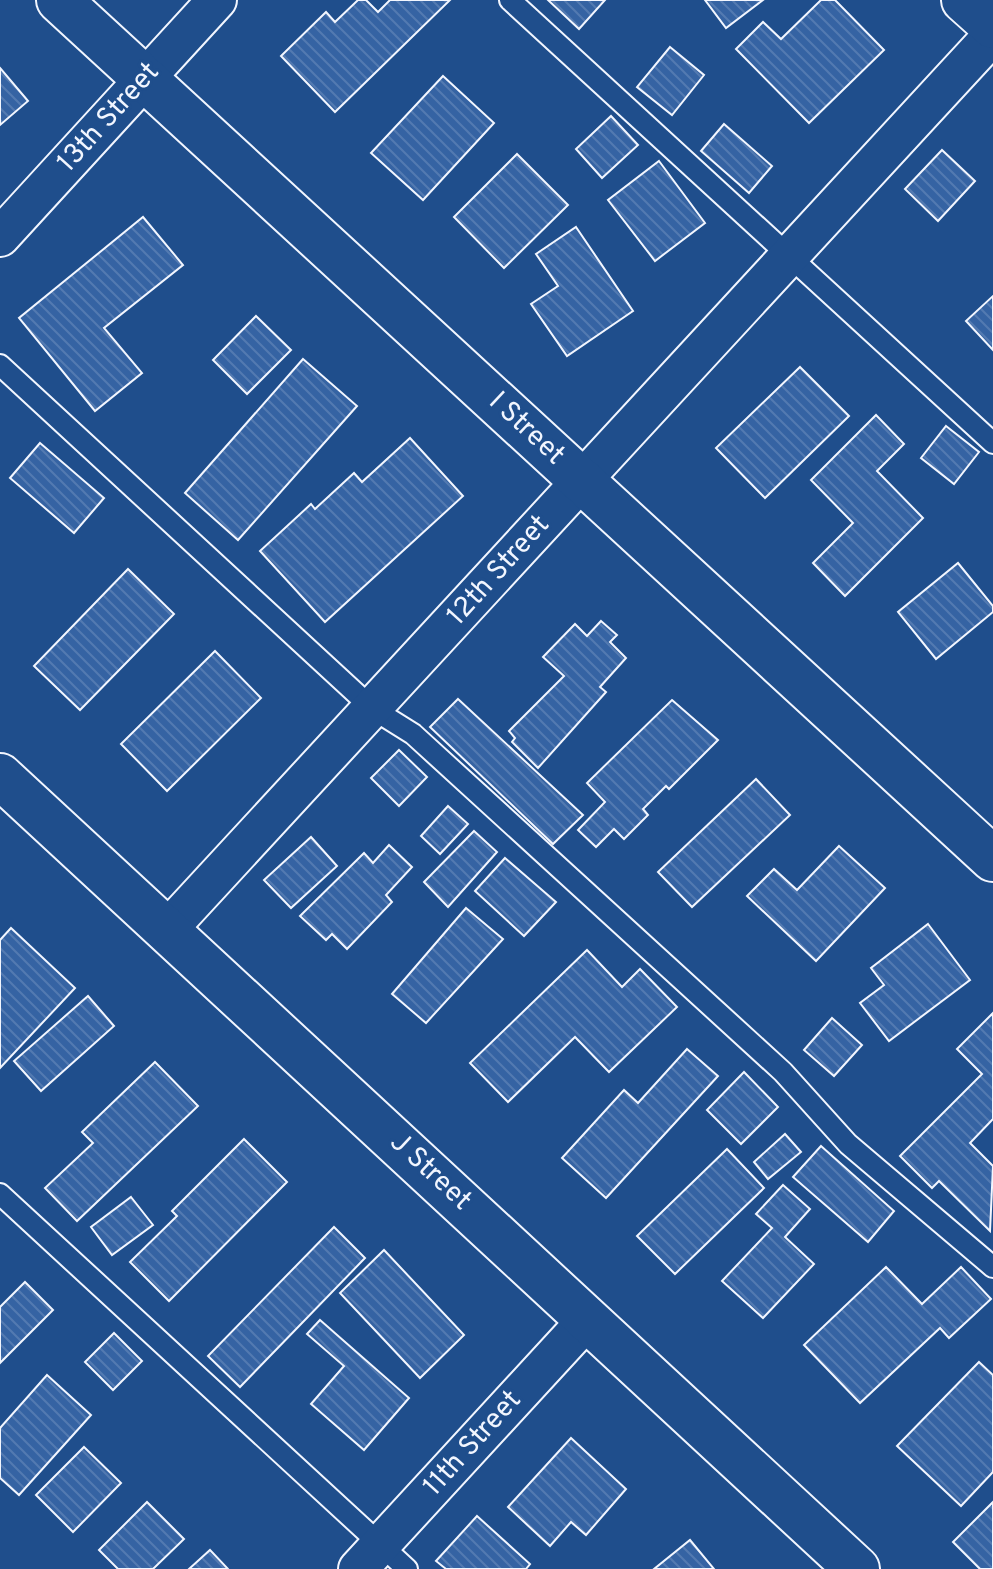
<svg xmlns="http://www.w3.org/2000/svg" width="993" height="1569" font-family="Overpass,sans-serif">
<defs>
<pattern id="building-back-hatch" width="6" height="6" patternUnits="userSpaceOnUse" patternTransform="scale(2)"><rect width="6" height="6" fill="#3563a3"/><path d="M-1 5l2 2M0 0l6 6M5-1l2 2" fill="none" stroke="#537ab1"/></pattern>
</defs>
<rect width="100%" height="100%" fill="#1f4e8c"/>
<g fill="url(#building-back-hatch)" stroke="#f2f6ff" stroke-width="2">
<path d="M358,0H366L378,12L390,0H450L335,112L281,56L326,12L335,22Z"/>
<path d="M548,0H605L579,29Z"/>
<path d="M705,0H763L726,28Z"/>
<path d="M821,0H835L884,50L809,123L736,49L763,22L781,39Z"/>
<path d="M670,47L704,75L672,115L637,87Z"/>
<path d="M0,68L28,101L0,125Z"/>
<path d="M443,76L494,123L423,200L371,153Z"/>
<path d="M611,116L638,145L602,178L576,149Z"/>
<path d="M724,124L772,166L749,193L701,151Z"/>
<path d="M942,150L975,181L938,221L905,189Z"/>
<path d="M517,154L568,205L504,268L454,217Z"/>
<path d="M659,161L705,223L655,261L608,200Z"/>
<path d="M143,217L183,265L104,328L142,373L95,411L19,318Z"/>
<path d="M576,227L633,311L567,356L531,304L558,286L536,254Z"/>
<path d="M993,296V350L966,321Z"/>
<path d="M256,316L291,350L247,394L213,360Z"/>
<path d="M303,359L357,406L238,540L185,493Z"/>
<path d="M800,367L849,416L765,498L716,448Z"/>
<path d="M876,415L904,444L877,471L923,518L845,596L813,563L853,523L811,480Z"/>
<path d="M946,426L979,452L954,484L921,458Z"/>
<path d="M410,438L463,496L325,622L260,551L311,504L315,509L354,473L362,482Z"/>
<path d="M40,443L104,498L74,533L10,478Z"/>
<path d="M958,563L993,606V612L936,659L898,612Z"/>
<path d="M128,569L174,614L80,710L34,666Z"/>
<path d="M601,621L617,635L610,642L626,658L600,687L606,692L538,768L512,742L515,738L509,731L564,676L543,657L575,624L587,636Z"/>
<path d="M215,651L261,698L167,791L121,744Z"/>
<path d="M458,699L583,815L553,844L430,727Z"/>
<path d="M672,700L718,740L669,789L666,786L643,809L648,815L624,839L614,829L596,847L578,830L605,802L587,783Z"/>
<path d="M399,750L427,777L399,806L371,778Z"/>
<path d="M756,779L790,815L692,907L658,872Z"/>
<path d="M448,806L468,824L440,854L421,836Z"/>
<path d="M474,831L497,852L448,907L424,882Z"/>
<path d="M311,837L337,866L291,908L264,880Z"/>
<path d="M389,845L412,867L386,895L392,902L347,949L332,934L326,940L300,916L364,853L373,863Z"/>
<path d="M839,846L885,888L816,961L747,896L774,869L797,890Z"/>
<path d="M505,858L556,902L524,936L475,891Z"/>
<path d="M466,908L503,939L426,1023L392,994Z"/>
<path d="M928,924L970,980L889,1041L860,1003L884,985L871,968Z"/>
<path d="M11,928L75,988L0,1068V940Z"/>
<path d="M587,950L622,987L640,969L677,1007L609,1072L575,1037L508,1102L470,1063Z"/>
<path d="M88,996L114,1026L41,1091L14,1061Z"/>
<path d="M993,1013V1119L970,1143L993,1166L990,1231L939,1181L932,1188L900,1156L982,1074L957,1049Z"/>
<path d="M832,1018L862,1045L834,1076L804,1050Z"/>
<path d="M687,1049L718,1076L606,1198L562,1158L624,1090L638,1103Z"/>
<path d="M155,1062L198,1106L77,1221L45,1188L93,1143L82,1132Z"/>
<path d="M744,1072L778,1107L741,1144L707,1110Z"/>
<path d="M785,1134L801,1152L768,1179L754,1162Z"/>
<path d="M244,1139L287,1182L169,1301L130,1262L177,1216L172,1211Z"/>
<path d="M821,1146L894,1211L868,1242L793,1177Z"/>
<path d="M727,1149L764,1188L675,1274L637,1236Z"/>
<path d="M783,1185L810,1209L785,1237L814,1264L763,1318L722,1281L772,1228L756,1214Z"/>
<path d="M131,1197L153,1225L112,1255L91,1227Z"/>
<path d="M334,1227L365,1258L240,1387L208,1356Z"/>
<path d="M384,1250L464,1335L420,1378L340,1293Z"/>
<path d="M886,1267L922,1304L961,1267L991,1299L949,1338L940,1328L860,1403L804,1345Z"/>
<path d="M25,1282L53,1310L0,1363V1307Z"/>
<path d="M320,1320L409,1398L364,1450L311,1404L344,1366L307,1334Z"/>
<path d="M114,1333L142,1361L113,1390L85,1362Z"/>
<path d="M979,1362L993,1375V1472L961,1506L897,1446Z"/>
<path d="M47,1375L91,1415L19,1495L0,1478V1428Z"/>
<path d="M571,1438L626,1489L586,1535L571,1522L550,1546L508,1507Z"/>
<path d="M84,1447L121,1483L73,1532L36,1495Z"/>
<path d="M147,1502L184,1539L153,1569H118L99,1550Z"/>
<path d="M993,1502V1569H980L953,1542Z"/>
<path d="M477,1516L530,1564L526,1569H446L436,1561Z"/>
<path d="M690,1540L714,1569H654Z"/>
<path d="M210,1550L228,1569H189Z"/>
</g>
<g fill="none" stroke-linecap="round" stroke-linejoin="round">
<g stroke="#f2f6ff" stroke-width="24">
<g id="service">
<path d="M510,0L993,443"/>
<path d="M0,365L373,709L413,734L783,1072L848,1144L993,1267"/>
<path d="M0,1194L407,1569"/>
</g>
</g>
<g stroke="#f2f6ff" stroke-width="42">
<g id="minor">
<path d="M0,237L217,0"/>
<path d="M168,929L993,35"/>
<path d="M358,1569L588,1319"/>
</g>
</g>
<g stroke="#f2f6ff" stroke-width="48">
<path id="tertiary" d="M0,776L857,1569"/>
</g>
<g stroke="#f2f6ff" stroke-width="48">
<g id="secondary">
<path d="M59,0L993,859"/>
<path d="M964,0L993,26"/>
</g>
</g>
<use href="#service" stroke="#1f4e8c" stroke-width="20"/>
<use href="#minor" stroke="#1f4e8c" stroke-width="38"/>
<use href="#tertiary" stroke="#1f4e8c" stroke-width="44"/>
<use href="#secondary" stroke="#1f4e8c" stroke-width="44"/>
</g>
<g text-anchor="middle" dominant-baseline="central" stroke-width="6" stroke-linejoin="round" paint-order="stroke">
<g font-size="28" fill="#f2f6ff" stroke="#1f4e8c">
<text transform="translate(109 118) rotate(-48)">13th Street</text>
<text transform="translate(526 429) rotate(43)">I Street</text>
<text transform="translate(499 571) rotate(-48)">12th Street</text>
<text transform="translate(430 1172) rotate(43)">J Street</text>
<text transform="translate(473 1444) rotate(-48)">11th Street</text>
</g>
</g>
</svg>
